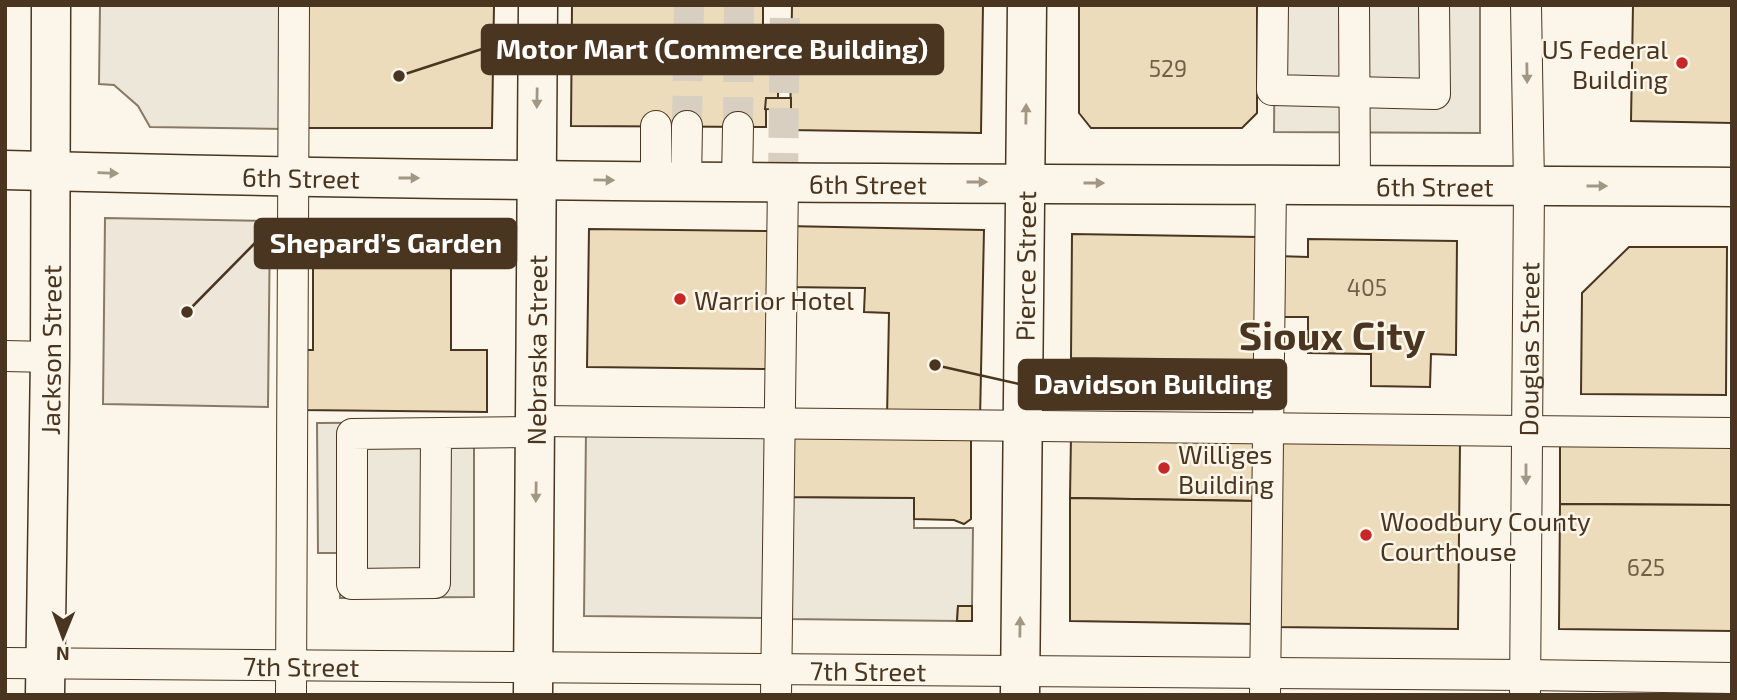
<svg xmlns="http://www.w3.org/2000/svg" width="1737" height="700" font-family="'Exo 2',sans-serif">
<rect width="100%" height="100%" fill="#fbf6e9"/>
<path fill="#ede6d9" stroke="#887966" stroke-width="2" d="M105,218L270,221L268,407L103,404Z"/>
<g fill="#ede7d9" stroke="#887966" stroke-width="2">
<path d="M100,5H285L283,129L150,127L138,106L114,85L99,84Z"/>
<path d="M1275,5H1480V133L1274,132Z"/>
<path d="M474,422V597L340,598V553H318L317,423Z"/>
<path d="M586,430L768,432L766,618L584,616Z"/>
<path d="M788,497L914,498V528H973L972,606H958L957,621L787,619Z"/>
</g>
<g fill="#ecdcbc" stroke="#4a3520" stroke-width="2">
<path d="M305,5H494L492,128H304Z"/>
<path d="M572,5H763V45L778,46V98H766V127L571,126Z"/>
<path d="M792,5H983L981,133L790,130Z"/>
<path d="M1079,5H1257V113L1242,128H1091L1079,113Z"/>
<path d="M1633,5H1732V123L1631,121Z"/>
<path d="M766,98H791V110L765,109Z"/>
<path d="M363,226L383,228L399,237L408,253V263H451V350H487V412L301,410L302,350H313V262H336V252L345,237Z"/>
<path d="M786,226L984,230L980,419L887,418L889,313L864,312L865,288L785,287Z"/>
<path d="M589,229L773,231L771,369L587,367Z"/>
<path d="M1072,234L1259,237L1257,360L1071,358Z"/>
<path d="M1308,239L1457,241L1456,355L1431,354L1430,387L1371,386V354L1308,353V317H1277V256L1308,257Z"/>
<path d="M1629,247H1727L1726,395L1581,394L1582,293Z"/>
<path d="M788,434L971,436V519L964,524L954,520L914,519V498L788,497Z"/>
<path d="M1071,436L1258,438L1257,501L1070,498Z"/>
<path d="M1275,441L1460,443L1458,629L1273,627Z"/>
<path d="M1560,443L1732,444V505L1560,504Z"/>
<path d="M1070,498L1257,501L1256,624L1070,621Z"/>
<path d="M1560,504L1732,505V631L1559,629Z"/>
<path d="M958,606H972V621H957Z"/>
</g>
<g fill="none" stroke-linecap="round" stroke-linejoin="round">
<g stroke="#d8cfc1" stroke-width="30" stroke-dasharray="30 15" stroke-linecap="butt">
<path d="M687,126L689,5"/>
<path d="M738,127L739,5"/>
<path d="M783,183L785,5"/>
</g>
<g stroke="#4a3520" stroke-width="32">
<g id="minor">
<path d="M1273,5L1272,90L1435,94L1434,5"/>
<path d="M1354,5L1355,185"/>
<path d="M656,181V126"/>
<path d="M686,181L687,126"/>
<path d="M737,182L738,127"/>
<path d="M5,356L50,357"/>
<path d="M537,421L1732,433"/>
<path d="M436,434L435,583L352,584V434L536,432"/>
<path id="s1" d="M5,663L1525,675L1732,678"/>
<path id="s2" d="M1525,694L1529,186L1526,5"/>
<path d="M291,695L294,5"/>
<path d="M776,695L783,183"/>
<path d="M1265,695L1271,184"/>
</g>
</g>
<g stroke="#4a3520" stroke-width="41">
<g id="major">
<path id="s3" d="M5,170C581,186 1156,183 1732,187"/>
<path id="s4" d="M45,695L50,357L51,5"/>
<path id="s5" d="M533,695L538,5"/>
<path id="s6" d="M1020,695L1027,5"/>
</g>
</g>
<use href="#minor" stroke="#fbf6e9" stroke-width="30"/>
<use href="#major" stroke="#fbf6e9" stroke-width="38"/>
</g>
<defs><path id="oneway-solid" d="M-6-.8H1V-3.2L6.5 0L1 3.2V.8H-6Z" transform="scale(1.75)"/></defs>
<g fill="#a29684">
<use href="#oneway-solid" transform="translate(1527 73) rotate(89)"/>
<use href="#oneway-solid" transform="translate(537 98) rotate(91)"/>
<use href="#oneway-solid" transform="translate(1026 114) rotate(-89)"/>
<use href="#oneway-solid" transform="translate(108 173) rotate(2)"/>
<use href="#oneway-solid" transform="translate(409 178)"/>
<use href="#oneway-solid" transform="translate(604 180) rotate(1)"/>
<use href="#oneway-solid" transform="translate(977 182)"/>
<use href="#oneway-solid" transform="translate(1094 183)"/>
<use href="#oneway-solid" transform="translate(1597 186)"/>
<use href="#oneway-solid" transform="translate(1526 474) rotate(90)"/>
<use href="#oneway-solid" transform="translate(536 492) rotate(91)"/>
<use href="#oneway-solid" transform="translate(1020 627) rotate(-89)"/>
</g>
<g fill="#c62828" stroke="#fbf6e9" stroke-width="2.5">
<circle cx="1682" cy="63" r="7"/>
<circle cx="680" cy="299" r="7"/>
<circle cx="1164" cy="468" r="7"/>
<circle cx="1366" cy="535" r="7"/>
</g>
<g text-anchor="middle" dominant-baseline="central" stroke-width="5" stroke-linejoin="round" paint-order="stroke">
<g font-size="23" fill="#725f47">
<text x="1168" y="68">529</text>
<text x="1367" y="287">405</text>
<text x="1646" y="567">625</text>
</g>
<g font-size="26" fill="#4a3520" stroke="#fbf6e9" text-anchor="start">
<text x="1668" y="48" text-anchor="end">US Federal<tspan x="1668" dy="30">Building</tspan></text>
<text x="694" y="299">Warrior Hotel</text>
<text x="1178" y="453">Williges<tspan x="1178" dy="30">Building</tspan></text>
<text x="1380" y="520">Woodbury County<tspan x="1380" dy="30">Courthouse</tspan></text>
</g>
<g font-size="26" fill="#4a3520" stroke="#fbf6e9">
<text stroke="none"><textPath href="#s3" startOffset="296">6th Street</textPath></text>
<text stroke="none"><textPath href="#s3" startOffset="863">6th Street</textPath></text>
<text stroke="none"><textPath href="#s3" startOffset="1430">6th Street</textPath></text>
<text stroke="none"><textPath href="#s6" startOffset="429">Pierce Street</textPath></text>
<text stroke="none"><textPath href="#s4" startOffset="345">Jackson Street</textPath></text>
<text stroke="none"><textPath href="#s5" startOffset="345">Nebraska Street</textPath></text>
<text stroke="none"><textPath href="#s2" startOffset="345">Douglas Street</textPath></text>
<text stroke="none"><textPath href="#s1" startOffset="296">7th Street</textPath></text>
<text stroke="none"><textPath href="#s1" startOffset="863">7th Street</textPath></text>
</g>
<g font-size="40" font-weight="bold" fill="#4a3520" stroke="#fbf6e9">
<text x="1332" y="334">Sioux City</text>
</g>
</g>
<path fill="none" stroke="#4a3520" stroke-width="2.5" d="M399 76L482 49M187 312L255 243M935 365L1019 384"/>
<g fill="#4a3520" stroke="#fbf6e9" stroke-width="2.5">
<circle cx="399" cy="76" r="7"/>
<circle cx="187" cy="312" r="7"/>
<circle cx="935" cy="365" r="7"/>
</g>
<g fill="#4a3520" stroke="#4a3520" stroke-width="2.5">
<rect x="482" y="25" width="461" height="49" rx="7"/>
<rect x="255" y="219" width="261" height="49" rx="7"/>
<rect x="1019" y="360" width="267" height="49" rx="7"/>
</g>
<g font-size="28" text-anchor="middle" font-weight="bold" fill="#fff">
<text x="712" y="59">Motor Mart (Commerce Building)</text>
<text x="386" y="253">Shepard’s Garden</text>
<text x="1153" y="394">Davidson Building</text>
</g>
<rect width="1737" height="700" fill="none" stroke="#4a3520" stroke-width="14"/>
<g transform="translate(63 637) rotate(181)" stroke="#fbf6e9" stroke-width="5" paint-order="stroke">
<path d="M0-5L12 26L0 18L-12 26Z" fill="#4a3520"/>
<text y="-10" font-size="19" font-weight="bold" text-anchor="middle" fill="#4a3520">N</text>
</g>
</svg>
